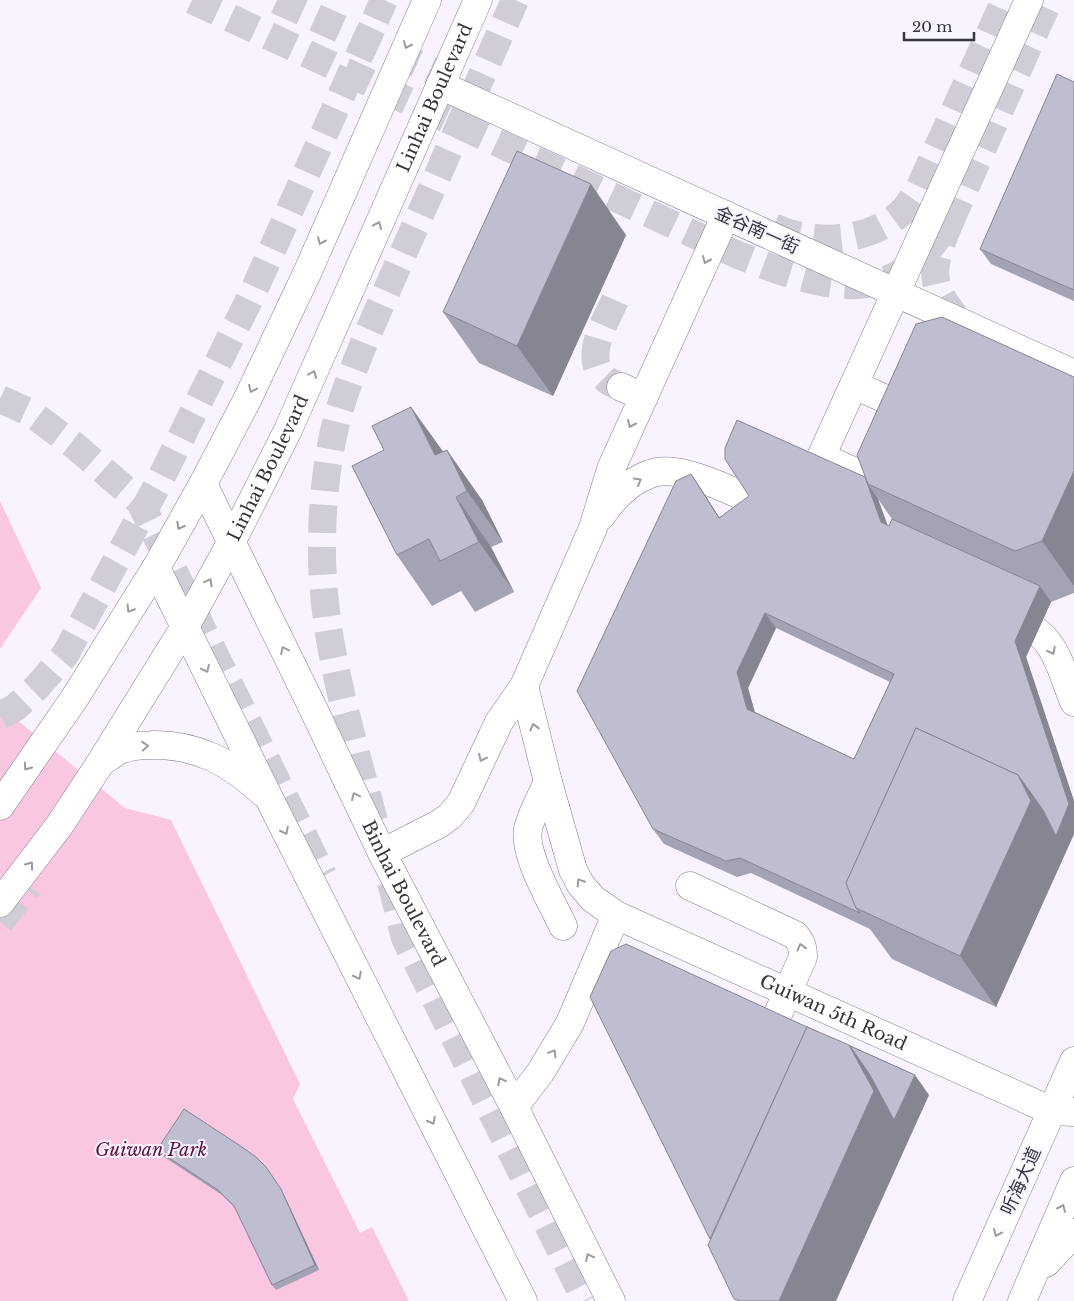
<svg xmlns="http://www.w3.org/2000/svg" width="1074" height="1301" font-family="'Libre Baskerville','Noto Sans SC',serif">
<rect width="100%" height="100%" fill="#f8f3fe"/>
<g fill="#fac7e3">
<path d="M0,501L41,588L0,649Z"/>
<path d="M0,706L125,808L171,820L300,1084L293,1099L360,1233L372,1227L409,1301H0Z"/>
</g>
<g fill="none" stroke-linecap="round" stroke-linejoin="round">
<g stroke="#d1cdd7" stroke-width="28" stroke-dasharray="28 14" stroke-linecap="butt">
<path d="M952,217C944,237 932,260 936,281C938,294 947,306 955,316"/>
<path d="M615,300C605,323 581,359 607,380C611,383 617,385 621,387"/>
</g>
<g stroke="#d1cdd7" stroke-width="28" stroke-dasharray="28 14" stroke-linecap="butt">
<path d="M192,0L738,255C787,274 858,304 907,269C926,255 939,237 952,217L1049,0"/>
<path d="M277,0L466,86"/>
<path d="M773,227C814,246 871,243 904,210C909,204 913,197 918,191L1005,0"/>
<path d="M0,922L29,886"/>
</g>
<g stroke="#d1cdd7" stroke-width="28" stroke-dasharray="28 14" stroke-linecap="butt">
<path d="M0,399L31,413L75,446L140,502L323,876"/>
<path d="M0,716L16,707L38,686L65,655L157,486L255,288L384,0"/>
<path d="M374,821C351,732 321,639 322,546C322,503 327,456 338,415C346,387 357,360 368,333L515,0"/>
<path d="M391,882L405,938L586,1301"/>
</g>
<g stroke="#847c8c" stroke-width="29">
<g id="minor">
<path d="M440,85L1074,374"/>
<path d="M854,385L913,411L911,416"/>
<path d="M621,387L644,397"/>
<path d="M821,457L881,483L889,464"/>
<path d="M805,492L1029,0"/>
<path d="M601,516C613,498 633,477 657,472C689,466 749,500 780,513"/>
<path d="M1004,614C1021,621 1038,629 1049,644C1060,659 1067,685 1074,702"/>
<path id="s1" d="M524,686L548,782L573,870L581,885L593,899L616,915L1052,1111L1074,1112"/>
<path d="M548,782C541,797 532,813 528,829C523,854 552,902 563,926"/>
<path d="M382,853L439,824L450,816L461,803L499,722L524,686L593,528L611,469L726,215"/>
<path d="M690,886L795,935C801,942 803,947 803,957L774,1023"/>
<path d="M514,1107L540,1073L570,1023L616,915"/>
</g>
</g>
<g stroke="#847c8c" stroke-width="29">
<g id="major">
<path id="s2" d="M203,484L309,700L382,853L514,1107L611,1301"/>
<path d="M156,568L269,798L523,1301"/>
<path d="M101,762C107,758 114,753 120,750C129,746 142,745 151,745C196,744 230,762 262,792"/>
<path d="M0,806L74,699L156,568L203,484L247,400L308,271L427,0"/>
<path id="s3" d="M0,903L59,826L101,762L186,625L232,541L288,430L478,0"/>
<path d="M1046,1263L1074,1233"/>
<path d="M967,1301L1074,1061"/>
<path d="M1022,1301L1074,1181"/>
</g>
</g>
<use href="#minor" stroke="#fff" stroke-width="28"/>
<use href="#major" stroke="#fff" stroke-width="28"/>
</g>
<g fill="#a4a3b4" fill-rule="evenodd">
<path d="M1074,82V301L991,264L980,249Z"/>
<path d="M626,235L553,396L479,363L443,312Z"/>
<path d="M1074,377V593L1051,602L1026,657L1074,801V834L996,1007L892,959L870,929L751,873L737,877L664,844L653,829L691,474L719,517L865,477ZM878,499L892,519L889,526L887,525ZM776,628L890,682L854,759L755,712L748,688Z"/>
<path d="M443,452L482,500L503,542L491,547L514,592L475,612L461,591L432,606L397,555Z"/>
<path d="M157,1150L284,1195L319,1270L276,1290L272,1285L236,1209L222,1195L161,1155Z"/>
</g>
<g fill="#868592">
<path d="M591,184L626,235L553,396L517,346Z"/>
<path d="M411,407L447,457L435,455Z"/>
<path d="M447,450L482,500L503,542L467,491Z"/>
<path d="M1074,471V586L1042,541Z"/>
<path d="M691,474L702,490L729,533L719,518Z"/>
<path d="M865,477L868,484L878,499L892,537L881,522Z"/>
<path d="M456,497L491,547L514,592L479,542Z"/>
<path d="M1040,586L1051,602L1026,657L1074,801V834L996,1007L960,956L1018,775L1015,641Z"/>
<path d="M765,613L776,628L748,688L758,724L747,709L737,672Z"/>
<path d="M849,1045L915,1075L929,1095L836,1301H779Z"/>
<path d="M266,1167L284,1195L319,1270L315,1265Z"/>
</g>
<g fill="#bfbed1" stroke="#868592" fill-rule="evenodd">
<path d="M1057,74L1074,82V290L980,249Z"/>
<path d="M517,151L591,184L517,346L443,312Z"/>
<path d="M942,317L1074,377V471L1042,541L1015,551L868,484L857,455L916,324Z"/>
<path d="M411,407L435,455L447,450L467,491L456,497L479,542L440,561L429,539L397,555L352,466L384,450L372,426Z"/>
<path d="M737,420L865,477L881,522L889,526L892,519L1040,586L1015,641L1069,804L1056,836L1043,810L1018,775L916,728L846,883L856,908L860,913L740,858L726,861L653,829L577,691L676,481L691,474L719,518L749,496L725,459V448ZM765,613L894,674L854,759L747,709L737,672Z"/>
<path d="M916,728L1018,775L1031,801L960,956L856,908L846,883Z"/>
<path d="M626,944L818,1032L807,1027L710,1239L590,997L611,951Z"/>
<path d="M807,1027L849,1045L874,1091L779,1301H740L734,1299L708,1245Z"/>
<path d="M850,1046L915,1075L894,1120L870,1075Z"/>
<path d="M184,1109L242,1147L256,1157L266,1167L281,1189L315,1265L272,1285L234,1206L218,1190L157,1150Z"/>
</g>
<defs><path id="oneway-chevron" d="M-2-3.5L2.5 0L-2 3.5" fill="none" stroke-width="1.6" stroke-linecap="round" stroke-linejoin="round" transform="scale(1.25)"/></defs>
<g stroke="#9b9a9d">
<use href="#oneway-chevron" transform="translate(407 45) rotate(114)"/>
<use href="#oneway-chevron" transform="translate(378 225) rotate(-66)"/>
<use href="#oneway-chevron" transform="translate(321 241) rotate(114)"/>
<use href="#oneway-chevron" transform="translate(706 260) rotate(114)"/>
<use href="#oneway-chevron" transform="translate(313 374) rotate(-67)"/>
<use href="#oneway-chevron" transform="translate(252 389) rotate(115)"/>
<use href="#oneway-chevron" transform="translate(631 424) rotate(114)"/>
<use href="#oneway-chevron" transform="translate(638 481) rotate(-30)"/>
<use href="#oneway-chevron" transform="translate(180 526) rotate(119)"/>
<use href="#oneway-chevron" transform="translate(209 582) rotate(-61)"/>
<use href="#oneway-chevron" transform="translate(130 609) rotate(122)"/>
<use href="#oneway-chevron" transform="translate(284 650) rotate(-116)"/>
<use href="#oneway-chevron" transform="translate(1052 651) rotate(62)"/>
<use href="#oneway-chevron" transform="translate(206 669) rotate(65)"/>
<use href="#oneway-chevron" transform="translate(534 727) rotate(-104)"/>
<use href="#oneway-chevron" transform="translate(145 746) rotate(-5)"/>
<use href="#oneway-chevron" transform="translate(482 758) rotate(115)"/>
<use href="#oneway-chevron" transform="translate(27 767) rotate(125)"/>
<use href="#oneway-chevron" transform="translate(355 796) rotate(-115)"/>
<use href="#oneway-chevron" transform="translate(285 831) rotate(63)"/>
<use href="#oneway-chevron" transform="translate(30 865) rotate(-54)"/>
<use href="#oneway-chevron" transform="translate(580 882) rotate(-123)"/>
<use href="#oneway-chevron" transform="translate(801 947) rotate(-107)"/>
<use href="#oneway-chevron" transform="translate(358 976) rotate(63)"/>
<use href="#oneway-chevron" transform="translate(553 1053) rotate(-59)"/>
<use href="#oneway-chevron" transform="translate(501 1081) rotate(-118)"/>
<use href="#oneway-chevron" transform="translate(432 1121) rotate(63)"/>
<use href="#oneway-chevron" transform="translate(1062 1208) rotate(-66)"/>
<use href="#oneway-chevron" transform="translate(997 1233) rotate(114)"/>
<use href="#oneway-chevron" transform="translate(589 1257) rotate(-116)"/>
</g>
<g text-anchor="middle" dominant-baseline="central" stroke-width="4" stroke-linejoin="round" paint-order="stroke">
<g font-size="18" fill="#37343b" stroke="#f8f3fe">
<text stroke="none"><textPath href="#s3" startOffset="918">Linhai Boulevard</textPath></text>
<text transform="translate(757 230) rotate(24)">金谷南一街</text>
<text stroke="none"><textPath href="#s3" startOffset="512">Linhai Boulevard</textPath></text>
<text stroke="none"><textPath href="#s2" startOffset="456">Binhai Boulevard</textPath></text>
<text stroke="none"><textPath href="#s1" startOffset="492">Guiwan 5th Road</textPath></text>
<text transform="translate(1021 1181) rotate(-66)">听海大道</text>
</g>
<g font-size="18" font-style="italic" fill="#5c1244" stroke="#f8f3fe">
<text x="151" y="1150">Guiwan Park</text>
</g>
</g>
<path d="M904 32v8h70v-8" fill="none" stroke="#37343b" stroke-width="2.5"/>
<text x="912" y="32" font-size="15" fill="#37343b" stroke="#f8f3fe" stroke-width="4" paint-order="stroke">20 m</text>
</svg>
